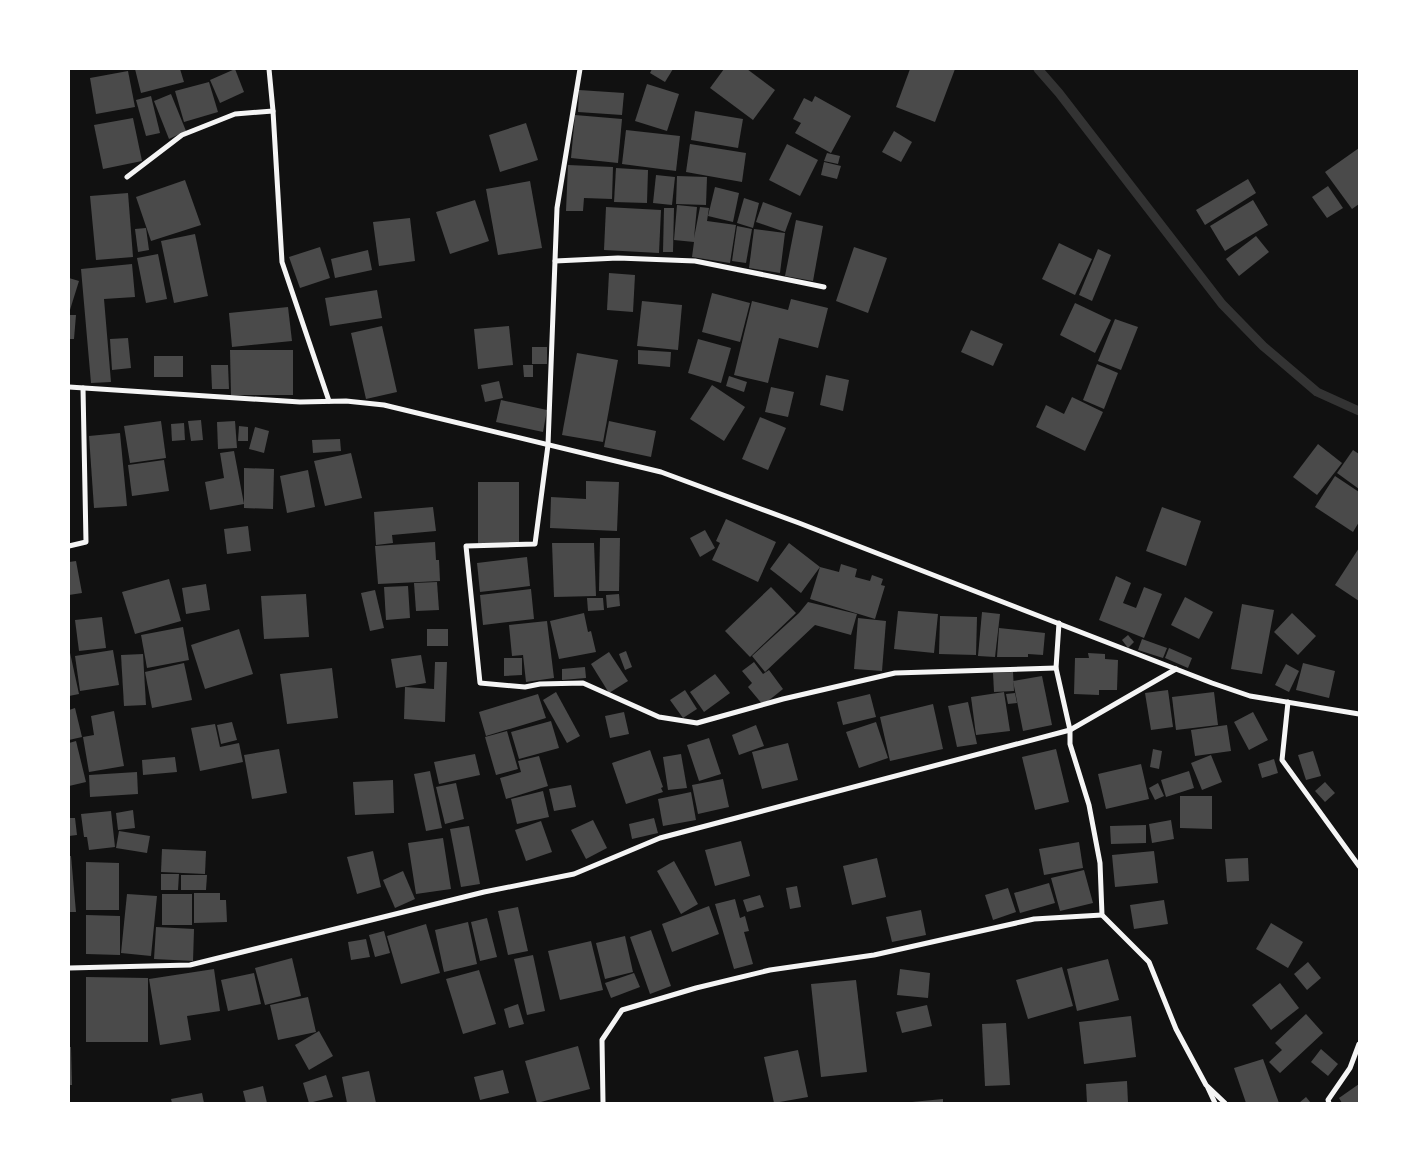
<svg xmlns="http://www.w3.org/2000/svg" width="1428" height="1172" font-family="Cabin,sans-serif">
<rect width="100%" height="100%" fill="#111"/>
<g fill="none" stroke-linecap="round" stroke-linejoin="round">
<path stroke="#333" stroke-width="9" d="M1038,69L1059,93L1222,304L1263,346L1317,392L1359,411"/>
</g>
<g fill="#4a4a4a">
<path d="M135,69H180L184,82L141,93Z"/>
<path d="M235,69L244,92L220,103L210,80Z"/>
<path d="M652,69H673L665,82L650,73Z"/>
<path d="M724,69H747L775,90L753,120L710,88Z"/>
<path d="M910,69H955L935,122L896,107Z"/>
<path d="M128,71L135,107L96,114L90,78Z"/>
<path d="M209,82L218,112L184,122L175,91Z"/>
<path d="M647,84L679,94L667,131L635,121Z"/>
<path d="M579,90L624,93L622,115L578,112Z"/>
<path d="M171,94L186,131L169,139L154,101Z"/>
<path d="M151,96L160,133L146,136L136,100Z"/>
<path d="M815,96L851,116L831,153L795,133L801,123L793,119L804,98L812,102Z"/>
<path d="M695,111L743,119L738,148L691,140Z"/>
<path d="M575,115L622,119L618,163L571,158Z"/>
<path d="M133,118L142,161L103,169L94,125Z"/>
<path d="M526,123L538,160L500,172L489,135Z"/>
<path d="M626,130L680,136L676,171L622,164Z"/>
<path d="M894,131L912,142L901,162L882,152Z"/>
<path d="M690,144L746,153L742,182L686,172Z"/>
<path d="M787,144L818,160L800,196L769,180Z"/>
<path d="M1359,148V204L1352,209L1325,172Z"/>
<path d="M827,153L840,156L838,164L824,161Z"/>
<path d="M824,162L841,166L837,179L821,175Z"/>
<path d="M568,165L613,167L612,199L584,198L583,211H566Z"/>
<path d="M616,168L648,170L647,203L614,202Z"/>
<path d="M656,175L675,177L672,205L653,203Z"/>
<path d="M677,176L707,177L706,205L676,204Z"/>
<path d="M1248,179L1256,193L1205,225L1196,210Z"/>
<path d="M185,180L201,225L151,241L136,197Z"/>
<path d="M530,181L542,248L498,255L486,189Z"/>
<path d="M1328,186L1343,208L1327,218L1312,197Z"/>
<path d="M715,187L739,193L733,222L708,216Z"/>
<path d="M128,193L133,257L96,260L90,196Z"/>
<path d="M744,198L759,203L753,228L737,223Z"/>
<path d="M475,200L489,241L450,254L436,212Z"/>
<path d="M1253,200L1268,225L1225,251L1210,226Z"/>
<path d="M763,202L792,213L785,232L756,222Z"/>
<path d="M677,205L697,207L694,238L700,207L709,208L707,221L736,225L730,263L692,257L694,242L674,240Z"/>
<path d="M606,207L661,210L659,253L604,250Z"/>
<path d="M664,208H674L673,252H663Z"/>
<path d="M410,218L415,261L379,266L373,222Z"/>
<path d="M796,220L823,226L813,281L785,276Z"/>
<path d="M737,226L752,229L746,263L732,261Z"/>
<path d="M146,228L149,250L138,252L135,229Z"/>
<path d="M754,229L785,233L780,273L749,268Z"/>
<path d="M195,234L208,296L174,303L161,241Z"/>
<path d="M1256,236L1269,252L1239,276L1226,259Z"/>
<path d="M1059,243L1092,259L1075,295L1042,279Z"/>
<path d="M320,247L330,278L300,288L289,257Z"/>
<path d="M854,247L887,258L868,313L836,301Z"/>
<path d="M1098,249L1111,255L1092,301L1079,295Z"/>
<path d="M368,250L372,270L335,278L331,259Z"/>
<path d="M158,254L167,299L146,303L137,258Z"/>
<path d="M132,264L135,297L104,299L111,382L91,383L81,269Z"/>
<path d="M609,273L635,275L633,312L607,310Z"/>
<path d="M69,278L79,281L69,313Z"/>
<path d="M377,290L382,318L330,326L325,298Z"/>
<path d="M712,293L750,303L740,342L702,332Z"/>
<path d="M791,299L828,308L818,348L779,338L768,383L734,375L752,301L788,310Z"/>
<path d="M642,301L682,305L678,350L637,346Z"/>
<path d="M1075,303L1111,320L1095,353L1060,335Z"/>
<path d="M288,307L292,341L232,347L229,313Z"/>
<path d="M69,315H76L74,339H69Z"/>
<path d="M1115,319L1138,327L1121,370L1098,361Z"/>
<path d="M382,326L397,392L366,399L351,333Z"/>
<path d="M509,326L513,365L478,369L474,329Z"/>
<path d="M971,330L1003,344L993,366L961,352Z"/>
<path d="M128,338L131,368L112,370L110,339Z"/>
<path d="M698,339L731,348L721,383L688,373Z"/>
<rect x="532" y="347" width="15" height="17"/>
<path d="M230,350H293V395H231Z"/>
<path d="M638,350L671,352L670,367L638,364Z"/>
<path d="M577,353L618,360L603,442L562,435Z"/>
<rect x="154" y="356" width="29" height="21"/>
<path d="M1097,364L1118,373L1104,409L1083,400Z"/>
<path d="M211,365H228L229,389H212Z"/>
<path d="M523,365H533V377H524Z"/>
<path d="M826,375L849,380L843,411L820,405Z"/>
<path d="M729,376L747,382L744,392L726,386Z"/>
<path d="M499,381L503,398L485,402L481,385Z"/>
<path d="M712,385L745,407L724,441L690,419Z"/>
<path d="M771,387L794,392L788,417L765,412Z"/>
<path d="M1072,397L1103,412L1085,451L1036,427L1046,405L1064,414Z"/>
<path d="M501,400L547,410L543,432L496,422Z"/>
<path d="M760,417L786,428L768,470L742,459Z"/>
<path d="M201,420L203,440L191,441L188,421Z"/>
<path d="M161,421L166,458L130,463L124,426Z"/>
<path d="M235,421L237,448L218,449L217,422Z"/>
<path d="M609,421L656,431L651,457L604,447Z"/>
<path d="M184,423L185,440L172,441L171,424Z"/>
<path d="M239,426L248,427V441H238Z"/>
<path d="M255,427L269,431L264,453L249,449Z"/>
<path d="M120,433L127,506L94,508L89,436Z"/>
<path d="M340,439L341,451L313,453L312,440Z"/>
<path d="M1318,444L1342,463L1317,495L1293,477Z"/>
<path d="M1353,450L1359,454V489L1337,473Z"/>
<path d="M234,451L244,504L210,510L205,482L224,478L220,453Z"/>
<path d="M351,453L362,498L325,506L314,461Z"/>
<path d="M164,460L169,491L132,496L128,465Z"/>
<path d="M244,468L274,469L273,509L244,508Z"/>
<path d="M308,470L315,507L287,513L280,476Z"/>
<path d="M1335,476L1359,492V522L1353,532L1315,507Z"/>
<path d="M586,481L619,482L617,531L550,528L551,497L586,499Z"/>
<rect x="478" y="482" width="41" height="61"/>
<path d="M433,507L436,531L392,535L393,543L376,545L374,512Z"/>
<path d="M1162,507L1201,521L1186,566L1146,551Z"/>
<path d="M726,519L776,542L758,582L712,560L720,543L716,541Z"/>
<path d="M248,526L251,551L227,554L224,529Z"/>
<path d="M705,530L715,548L700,557L690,538Z"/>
<path d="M600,538H620L619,591H599Z"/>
<path d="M435,542L436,560H439L440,581L378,584L375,546Z"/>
<path d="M552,543H594L596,596L554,597Z"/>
<path d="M789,543L820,567L839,572L841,564L857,569L855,577L870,581L872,575L883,579L881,585L885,586L875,619L810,599L820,567L801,593L770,569Z"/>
<path d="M1359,548V601L1335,585Z"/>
<path d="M527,557L530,586L480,592L477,563Z"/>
<path d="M76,561L82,593L69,595V562Z"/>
<path d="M1116,576L1131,583L1123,603L1136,608L1144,587L1162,594L1144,638L1099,620Z"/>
<path d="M169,579L181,621L135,634L122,592Z"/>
<path d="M437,582L439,610L416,611L414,583Z"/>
<path d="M206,584L210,610L186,614L182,588Z"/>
<path d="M408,586L410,618L386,620L384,587Z"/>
<path d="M771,587L796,613L750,657L725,631Z"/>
<path d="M531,589L534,619L483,625L480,595Z"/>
<path d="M375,590L384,628L370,631L361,593Z"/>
<path d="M306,594L309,637L264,639L261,596Z"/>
<path d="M619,594L620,606L607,608L606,595Z"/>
<path d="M1185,597L1213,612L1199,639L1171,625Z"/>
<path d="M587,598H603L604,610L588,611Z"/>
<path d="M808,602L857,614L851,635L815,625L765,672L752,656L799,613Z"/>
<path d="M1242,604L1274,610L1262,674L1231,669Z"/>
<path d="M898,611L938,614L934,653L894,649Z"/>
<path d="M982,612L1000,614L995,657L978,656Z"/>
<path d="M584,613L588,632L591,631L596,652L559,659L550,621Z"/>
<path d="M1292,613L1316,636L1298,655L1274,632Z"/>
<path d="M940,616L977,617L976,655L939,654Z"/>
<path d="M102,617L106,648L79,651L75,620Z"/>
<path d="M858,618L886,621L882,671L854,669Z"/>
<path d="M547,621L554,678L526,682L523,655L512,656L509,625Z"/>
<path d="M183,627L189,660L147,668L141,635Z"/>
<path d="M999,628L1045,633L1043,655L1028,654V657H997Z"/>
<path d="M239,629L253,674L205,689L191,645Z"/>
<rect x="427" y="629" width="21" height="17"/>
<path d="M1128,635L1134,642L1128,648L1122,640Z"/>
<path d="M1142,639L1167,648L1163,658L1138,650Z"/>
<path d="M69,648L79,694L69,696Z"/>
<path d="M1169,648L1192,658L1188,668L1165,658Z"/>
<path d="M113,650L119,685L80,691L75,656Z"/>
<path d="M626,651L632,667L625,670L619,654Z"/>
<path d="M609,652L628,681L609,693L591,664Z"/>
<path d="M1088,653L1105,654V659L1118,660L1117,690H1099V695L1074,694L1075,658H1089Z"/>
<path d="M143,654L146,705L124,706L121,655Z"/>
<path d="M421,655L426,683L396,688L391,659Z"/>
<path d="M504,658H522V675L504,676Z"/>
<path d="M435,662H447L445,722L404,719L405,687L434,689Z"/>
<path d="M754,662L763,674L769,670L783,689L763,705L748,687L752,683L742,671Z"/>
<path d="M184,663L192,700L152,708L145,672Z"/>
<path d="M1303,663L1335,671L1329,698L1296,690Z"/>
<path d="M1286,664L1299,671L1289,692L1275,685Z"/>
<path d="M585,667L586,678L562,680V669Z"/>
<path d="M332,668L338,718L287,724L280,674Z"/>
<path d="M1013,672L1014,691L994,692L993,673Z"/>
<path d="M715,674L730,693L704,712L690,692Z"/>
<path d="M1042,676L1052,725L1023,731L1013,681Z"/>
<path d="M685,690L697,709L683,718L670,700Z"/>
<path d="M1168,690L1173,727L1151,730L1145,693Z"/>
<path d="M556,692L580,736L567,743L543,700Z"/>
<path d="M1004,692L1010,731L976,735L971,697Z"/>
<path d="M1214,692L1218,725L1176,730L1172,697Z"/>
<path d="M1015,693L1017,703L1008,704L1006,694Z"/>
<path d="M538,694L546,718L486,736L479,712Z"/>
<path d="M870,694L876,717L843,725L837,702Z"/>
<path d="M968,702L977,744L957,747L948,706Z"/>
<path d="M933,704L943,749L890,761L880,717Z"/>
<path d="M75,708L82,737L69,740V710Z"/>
<path d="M114,711L124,766L89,772L83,737L94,735L91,716Z"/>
<path d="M624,712L629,734L610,738L605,716Z"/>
<path d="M1253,712L1268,740L1249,750L1234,722Z"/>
<path d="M551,721L559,748L519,759L511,732Z"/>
<path d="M232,722L237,740L221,744L217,725Z"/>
<path d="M876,722L888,758L859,768L846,732Z"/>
<path d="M215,724L220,747L239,743L243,762L200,771L191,728Z"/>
<path d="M756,725L764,746L739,755L732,735Z"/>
<path d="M1227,725L1231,751L1195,756L1191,730Z"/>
<path d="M507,731L518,769L496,775L485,737Z"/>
<path d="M709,738L721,774L699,781L687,745Z"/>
<path d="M76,741L86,782L69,786V743Z"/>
<path d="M788,743L798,780L762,789L752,752Z"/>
<path d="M279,749L287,793L252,799L244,755Z"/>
<path d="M1056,749L1069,802L1035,810L1022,757Z"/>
<path d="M1153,749L1162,751L1159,769L1150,767Z"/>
<path d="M650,750L663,787L661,788L663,792L626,804L612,763Z"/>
<path d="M1313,751L1321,776L1306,780L1298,755Z"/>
<path d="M475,754L480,775L439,784L434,762Z"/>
<path d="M681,754L687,788L668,790L663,757Z"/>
<path d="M1211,755L1222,782L1202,790L1191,763Z"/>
<path d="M539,756L548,786L506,799L500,778L521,772L518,761Z"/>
<path d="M175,757L177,772L143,775L142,760Z"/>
<path d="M1274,759L1278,773L1262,778L1258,764Z"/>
<path d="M1141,764L1149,799L1106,809L1098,774Z"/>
<path d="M430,771L442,828L426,831L414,774Z"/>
<path d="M1189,771L1194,788L1166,797L1161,780Z"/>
<path d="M137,772L138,794L90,797L89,775Z"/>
<path d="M723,779L729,807L698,814L692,785Z"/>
<path d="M393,780L394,813L355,815L353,782Z"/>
<path d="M1325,782L1335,793L1325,802L1315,791Z"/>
<path d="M456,783L464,819L445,824L436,787Z"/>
<path d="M1158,783L1164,796L1155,800L1149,788Z"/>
<path d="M571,785L576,807L554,811L549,789Z"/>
<path d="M543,791L549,817L517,824L511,799Z"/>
<path d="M691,792L696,820L663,826L658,799Z"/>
<path d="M1180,796H1212V829L1180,828Z"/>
<path d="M133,810L135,828L118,830L116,813Z"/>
<path d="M111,811L115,847L89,850L87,837H84L81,814Z"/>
<path d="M69,818H75L77,835L69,836Z"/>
<path d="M654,818L658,833L632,839L629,824Z"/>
<path d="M593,820L607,848L586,859L571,830Z"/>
<path d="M1171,820L1174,839L1152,843L1149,824Z"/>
<path d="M541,821L552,852L526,861L515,830Z"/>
<path d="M1146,825V843L1111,844L1110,826Z"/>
<path d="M469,826L480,884L461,887L450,829Z"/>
<path d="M119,831L150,836L147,853L116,848Z"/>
<path d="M443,838L451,889L416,894L408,843Z"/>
<path d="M741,841L750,876L715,886L705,850Z"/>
<path d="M1079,842L1083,868L1044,875L1039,849Z"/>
<path d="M162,849L206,851L205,874L161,872Z"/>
<path d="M373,851L381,887L357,894L347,857Z"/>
<path d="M1154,851L1158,883L1115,887L1112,855Z"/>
<path d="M69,856H71L76,912H69Z"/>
<path d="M877,858L886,897L852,905L843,866Z"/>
<path d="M1248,858L1249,881L1227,882L1225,859Z"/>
<path d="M674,861L698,904L681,914L657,871Z"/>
<path d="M86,862L119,863V910H86Z"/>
<path d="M1084,870L1093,903L1060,911L1051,878Z"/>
<path d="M403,871L415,899L395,908L383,880Z"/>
<path d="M161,874H179L178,890H161Z"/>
<path d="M181,875H207L206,890H181Z"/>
<path d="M1049,883L1055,903L1020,913L1014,893Z"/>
<path d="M797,886L801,907L790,909L786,888Z"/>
<path d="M1008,888L1016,912L993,920L985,895Z"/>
<path d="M194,893H220V900H226L227,922L194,923Z"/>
<path d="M127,894L157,896L151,956L121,953Z"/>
<rect x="162" y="894" width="30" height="31"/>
<path d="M760,895L764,907L747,912L743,900Z"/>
<path d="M735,899L740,918L745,916L749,931L744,932L753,964L734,969L715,904Z"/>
<path d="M1164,900L1168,924L1134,929L1130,905Z"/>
<path d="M709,906L719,934L672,952L662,924Z"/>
<path d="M518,907L528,951L508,955L498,911Z"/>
<path d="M921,910L926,935L892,942L886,917Z"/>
<path d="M86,915L120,916V955L86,954Z"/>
<path d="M487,918L497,957L480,961L471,922Z"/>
<path d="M468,922L477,964L444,972L435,930Z"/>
<path d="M1271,923L1303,942L1288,968L1256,949Z"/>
<path d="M426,924L440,973L401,984L387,936Z"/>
<path d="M156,927L194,929L193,961L154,959Z"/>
<path d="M651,930L671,986L650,994L630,937Z"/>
<path d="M384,931L390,953L375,957L369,935Z"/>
<path d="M625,936L633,972L605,979L596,943Z"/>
<path d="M366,939L370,957L351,960L348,942Z"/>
<path d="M591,941L603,990L560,1000L548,951Z"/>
<path d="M533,955L545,1011L527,1015L514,959Z"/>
<path d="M292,958L301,996L265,1005L255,968Z"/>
<path d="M1108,959L1119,1000L1077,1011L1067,969Z"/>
<path d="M1308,962L1321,978L1307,990L1294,974Z"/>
<path d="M1062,967L1073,1006L1028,1019L1016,980Z"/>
<path d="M214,969L220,1011L187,1016L191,1040L160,1045L149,979Z"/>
<path d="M900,969L930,973L928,998L897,995Z"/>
<path d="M479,970L496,1024L463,1034L446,979Z"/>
<path d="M254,973L261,1004L228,1011L221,980Z"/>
<path d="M634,973L640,987L611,998L605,983Z"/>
<path d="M86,977L148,978V1042H86Z"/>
<path d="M856,980L867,1072L821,1077L811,984Z"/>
<path d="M1280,983L1299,1008L1271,1030L1252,1005Z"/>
<path d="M308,997L316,1032L278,1040L270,1005Z"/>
<path d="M518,1004L524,1024L509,1028L504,1009Z"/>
<path d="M927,1005L932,1026L902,1033L896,1012Z"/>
<path d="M1306,1014L1323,1033L1280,1073L1269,1062L1282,1050L1275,1043Z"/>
<path d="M1131,1016L1136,1057L1084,1064L1079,1022Z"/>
<path d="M1006,1023L1010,1085L985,1086L982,1024Z"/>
<path d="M319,1031L333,1056L309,1070L295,1045Z"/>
<path d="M578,1046L590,1089L537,1103L525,1061Z"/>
<path d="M69,1047H71L72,1085H69Z"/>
<path d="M1321,1049L1338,1064L1328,1076L1311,1062Z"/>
<path d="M798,1050L808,1097L774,1103L764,1057Z"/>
<path d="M1263,1059L1279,1103H1246L1234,1068Z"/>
<path d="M503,1070L509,1093L480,1100L474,1077Z"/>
<path d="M369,1071L376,1103H347L342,1077Z"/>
<path d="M326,1075L333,1097L309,1103L303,1083Z"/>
<path d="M1127,1081L1128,1103H1087L1086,1084Z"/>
<path d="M1359,1084V1103H1342L1339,1098Z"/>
<path d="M263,1086L267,1103H246L243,1091Z"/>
<path d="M202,1093L204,1103H172L171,1099Z"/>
<path d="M1306,1097L1311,1103H1299Z"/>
<path d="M943,1099V1103H912V1102Z"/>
</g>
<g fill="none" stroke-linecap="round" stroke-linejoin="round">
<g stroke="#f5f5f5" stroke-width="5">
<path d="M269,69L273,111"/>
<path d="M580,69L557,208L548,445L535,544L466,546L480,683L525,687L540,684L583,683L659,717L697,723L783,699L895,673L1056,668"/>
<path d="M127,177L182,135L235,114L273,111L282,262L329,401"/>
<path d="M555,261L618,258L695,261L824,287"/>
<path d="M69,387L300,402L346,401L384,405L661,472L799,523L1212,683L1250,696L1359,714"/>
<path d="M69,546L86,542L83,388"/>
<path d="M1059,623L1056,668L1070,730V744L1089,805L1100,863L1102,915L1149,962L1176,1029L1206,1085L1225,1103"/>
<path d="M1288,702L1282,760L1359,866"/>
<path d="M69,968L190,965L484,892L574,874L660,838L1070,730L1176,669"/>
<path d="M1208,1088L1215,1103"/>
<path d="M603,1103L602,1040L622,1010L696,988L770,970L874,955L1034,919L1102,915"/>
<path d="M1329,1103L1328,1100L1350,1068L1359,1044"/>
</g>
</g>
<rect width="1428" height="1172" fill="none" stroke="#ffffff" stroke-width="140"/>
</svg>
